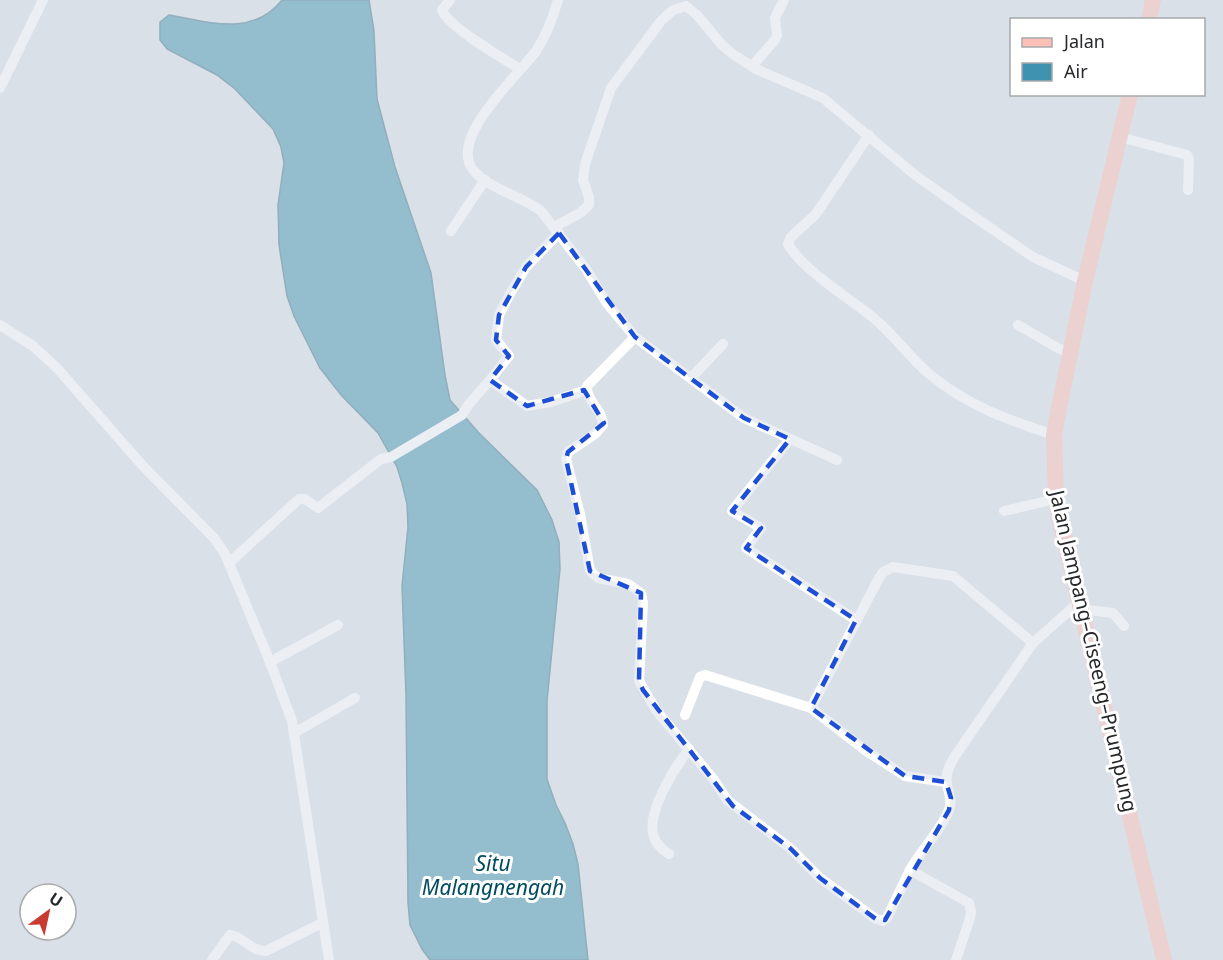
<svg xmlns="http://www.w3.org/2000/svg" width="1223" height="960" font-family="'Noto Sans',sans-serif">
<rect width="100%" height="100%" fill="#dae0e7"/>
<path fill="#3f93b0" stroke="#387388" stroke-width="1.5" d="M282,0H369L374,31L377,99L395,167L431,273L445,375L450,400L479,433L537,490L552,520L559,542L560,569L547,701V779L556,805L565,823L573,844L578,864L588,960H430L422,949L410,925L408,903L406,695L402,586L408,527L407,504L402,483L397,467L378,433L341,395L320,368L294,316L287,296L279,245L278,205L284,163L281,147L273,129L235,89L217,75L167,49L160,40V22L169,15C209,22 253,37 282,0Z"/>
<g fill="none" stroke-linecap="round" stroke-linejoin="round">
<g stroke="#fff" stroke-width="10">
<path d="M450,0L442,10C447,26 504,59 520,69"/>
<path d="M558,0C553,18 546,36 536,51C519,75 446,139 474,171C489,189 522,196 541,211L586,269L606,302L635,337L744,418L837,460"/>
<path d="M752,66L775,40L777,35L775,18L784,0"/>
<path d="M0,88L43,0"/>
<path d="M869,135L816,214L791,237L788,244C802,269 847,297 870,315C892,332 908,356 928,373C969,407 1006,419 1054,435"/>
<path d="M1120,137L1187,155L1189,159L1188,190"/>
<path d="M554,227L580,213L589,205V197L583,180L585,164L611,88L661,21L673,10L686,6L697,15L722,45L734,55L756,69L823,98L915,175L963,209L1033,257L1085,281"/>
<path d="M451,231L485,180"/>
<path d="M0,325L33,346L57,368L142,465L214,538L225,554L270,662L292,721L329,960"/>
<path d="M1018,325L1056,347L1069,353"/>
<path d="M635,337L587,386C586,401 603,410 603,425L595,434L568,452L566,459L580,514L590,571L598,578L628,584L641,593L643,602L639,681L656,710L714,780L727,800L790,848L820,878L876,919L883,921L887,918L910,870"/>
<path d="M691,378L723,344"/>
<path d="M490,380L509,356L496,340L499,315L511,292L526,267L559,233"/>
<path d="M790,439L732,511L761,528L746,548L856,620"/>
<path d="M1004,511L1056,499"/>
<path d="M229,563L299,499H305L318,508L381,459L391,457L462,415L469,404L490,380L527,406L551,402L586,390"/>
<path d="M1080,609L1113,613L1124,626"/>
<path d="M270,662L338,625"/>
<path d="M811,708L879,578L883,572L893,567L953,576L1033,643"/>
<path d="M685,715L700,677L705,675L811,708L865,750L905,776L946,782"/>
<path d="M294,733L355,698"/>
<path d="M669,854C663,850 656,845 654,837C645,814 675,767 689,749"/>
<path d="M212,960L230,935C245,937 249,951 266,951L322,923"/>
<path d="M956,960L970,918L971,912L969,903L910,870C922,849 940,832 949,810C953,800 948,793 947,783C945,773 950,764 955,756L1033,643L1079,602"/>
</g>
<g stroke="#fec0b6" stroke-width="16">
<path d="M1149,20L1153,0"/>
<path d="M1130,94L1085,281L1058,413L1054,435L1055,466L1056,499L1061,525L1164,960"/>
</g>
</g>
<path d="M0 0H1223V960H0ZM559,233L635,337L744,418L790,439L732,511L761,528L746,548L856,620L811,708L905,776L946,782L951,798L949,810L885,920L876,919L820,878L790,848L733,806L643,690L639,681L641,593L590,571L566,459L568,452L604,423L584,390L527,406L490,380L509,356L496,340L499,315L526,267Z" fill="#dae0e7" fill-opacity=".55" fill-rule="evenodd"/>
<path fill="none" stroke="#1d4ed8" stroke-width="4.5" stroke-dasharray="12 8" stroke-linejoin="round" d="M559,233L635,337L744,418L790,439L732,511L761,528L746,548L856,620L811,708L905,776L946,782L951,798L949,810L885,920L876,919L820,878L790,848L733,806L643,690L639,681L641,593L590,571L566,459L568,452L604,423L584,390L527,406L490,380L509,356L496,340L499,315L526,267Z"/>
<g text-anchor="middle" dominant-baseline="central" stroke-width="6" stroke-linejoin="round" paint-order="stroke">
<g font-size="20" fill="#26282b" stroke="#fff">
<text transform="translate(1094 651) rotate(77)">Jalan Jampang–Ciseeng–Prumpung</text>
</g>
<g font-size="21" font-style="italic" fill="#004b5f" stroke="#fff">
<text x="493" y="863">Situ<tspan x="493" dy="24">Malangnengah</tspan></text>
</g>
</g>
<rect x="1010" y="18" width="195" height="78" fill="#ffffff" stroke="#a8a9aa" stroke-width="1.5"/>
<rect x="1022" y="38" width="30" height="9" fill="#fec0b6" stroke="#a8a9aa" stroke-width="1.5"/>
<text x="1064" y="48" font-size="18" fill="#26282b">Jalan</text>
<rect x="1022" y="63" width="30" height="18" fill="#3f93b0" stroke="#a8a9aa" stroke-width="1.5"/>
<text x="1064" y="78" font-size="18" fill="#26282b">Air</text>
<g transform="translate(48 912) rotate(33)"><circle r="28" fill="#ffffff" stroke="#a8a9aa" stroke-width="1.5"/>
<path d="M0-4.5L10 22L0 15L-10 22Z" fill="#c83a32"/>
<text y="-9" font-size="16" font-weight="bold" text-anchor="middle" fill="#26282b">U</text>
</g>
</svg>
